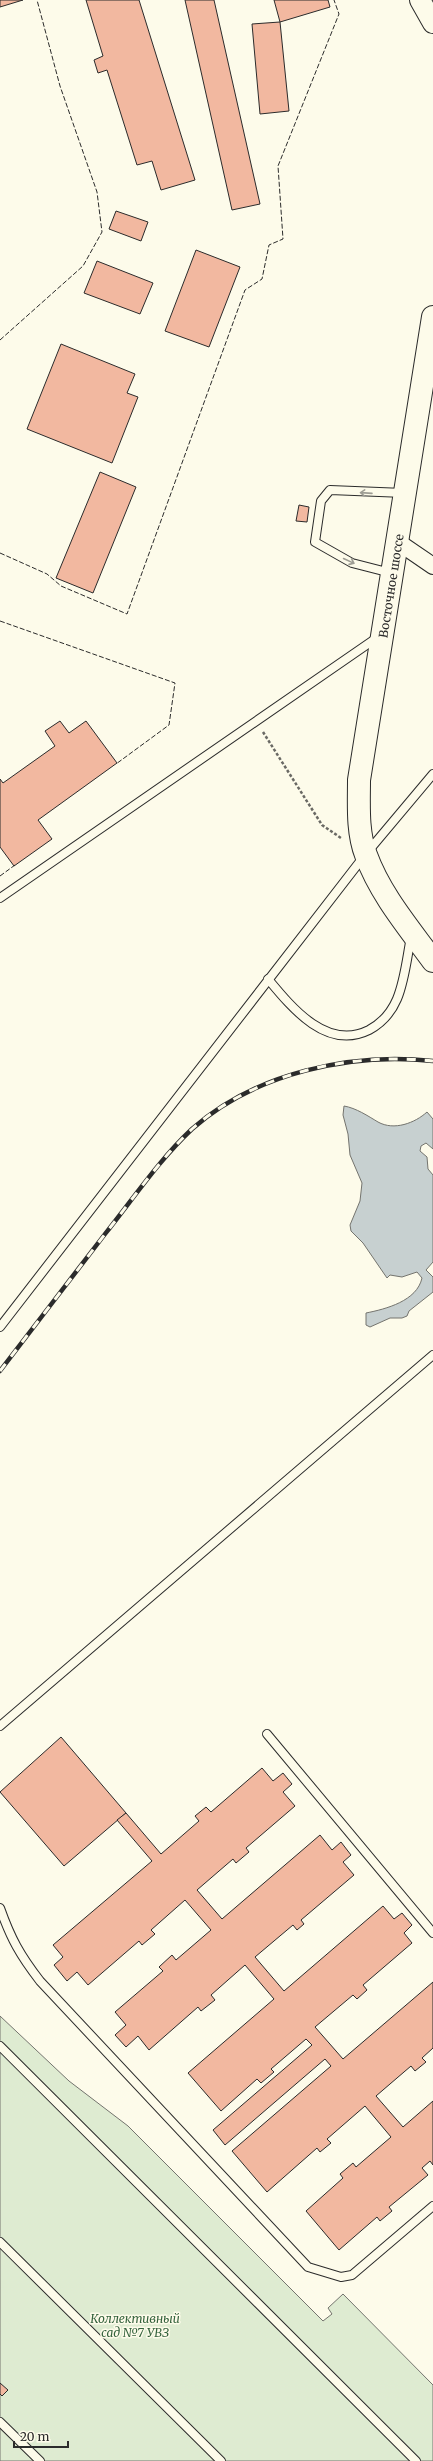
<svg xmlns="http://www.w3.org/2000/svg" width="433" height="2461" font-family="Merriweather,serif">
<rect width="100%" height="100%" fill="#fdfbea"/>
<path fill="#deebd1" stroke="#74746e" d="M0,2016L69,2081L128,2126L323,2321L332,2314L328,2308L343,2294L433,2385V2461H0Z"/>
<path fill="#c7d0d0" stroke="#74746e" d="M344,1106C356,1108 368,1116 378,1122C394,1131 415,1123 427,1112L433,1119V1149L426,1143L421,1146L420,1151L427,1157L428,1169L433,1175V1262L426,1270L433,1277V1292L409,1311L407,1316L402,1318H390L370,1327L366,1325V1313C386,1309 417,1301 422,1278L417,1272L402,1277L390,1275L387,1278L363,1243L351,1231L350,1225L360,1201L362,1183L350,1155L348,1134L343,1115Z"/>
<g fill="#f2b8a0" stroke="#2b2b2b">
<path d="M0,0H23L0,7Z"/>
<path d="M86,0H139L195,180L161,190L152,161L137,165L107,70L98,73L94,60L103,56Z"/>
<path d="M185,0H214L260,204L232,210Z"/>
<path d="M274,0H328L330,7L280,22Z"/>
<path d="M280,22L289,111L260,114L252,24Z"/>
<path d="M116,211L148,222L141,241L109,229Z"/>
<path d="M196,250L240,267L209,347L165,331Z"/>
<path d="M97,261L153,283L140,314L84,293Z"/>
<path d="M61,344L135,374L127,393L138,397L112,463L27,429Z"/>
<path d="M100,472L136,487L93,593L56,578Z"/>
<path d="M299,505L309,507L307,522L296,521Z"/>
<path d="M60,721L69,733L86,721L117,763L38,820L52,839L14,866L0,847V779L3,783L55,746L45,731Z"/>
<path d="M61,1737L126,1813L64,1866L0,1792Z"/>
<path d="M262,1768L273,1781L283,1773L292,1784L283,1792L295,1806L246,1848L249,1852L236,1863L233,1859L197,1890L222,1919L320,1835L332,1850L341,1842L351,1855L343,1862L354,1875L301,1920L304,1924L297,1930L293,1925L255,1957L284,1991L383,1906L394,1919L402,1913L412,1925L404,1933L412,1943L363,1985L367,1990L357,1999L353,1995L315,2027L343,2059L433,1982V2048L422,2058L426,2062L415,2071L411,2066L376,2096L403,2127L433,2101V2165L430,2161L422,2168L428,2175L389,2207L392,2211L380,2221L377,2217L339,2250L306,2211L343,2178L340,2174L353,2163L356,2167L391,2137L365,2106L327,2139L331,2143L320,2152L317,2148L267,2192L232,2151L331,2066L325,2059L225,2145L213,2130L312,2045L306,2039L271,2069L274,2072L261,2083L257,2079L221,2111L188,2073L274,1999L245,1965L211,1995L215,2000L201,2011L198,2007L149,2050L138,2036L126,2047L115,2035L126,2025L115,2012L163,1971L159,1967L172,1955L176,1960L211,1930L185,1900L151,1930L155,1934L142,1945L139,1941L88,1985L77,1972L67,1981L54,1965L63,1957L53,1945L152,1861L117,1820L126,1813L161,1854L199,1821L195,1816L206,1807L211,1812Z"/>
<path d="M0,2383L8,2390L2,2396L0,2394Z"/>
</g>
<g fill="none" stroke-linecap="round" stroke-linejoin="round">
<g stroke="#2b2b2b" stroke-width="10">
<g id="service">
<path d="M391,573L352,563L315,542L321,501L330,490L404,493"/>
<path d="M0,898L378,637"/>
<path d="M268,979C292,1008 327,1051 369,1030C382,1023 391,1013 397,999C405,980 407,957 411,937"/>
<path d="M0,1327L365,855L433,774"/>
<path d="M0,1726L433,1355"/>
<path d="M267,1734L433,1933"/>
<path d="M0,1908C11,1939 20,1955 40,1981L308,2267L341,2277L352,2275L433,2206"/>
<path d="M0,2046L416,2461"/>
<path d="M0,2242L221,2461"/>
<path d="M0,2422L40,2461"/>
</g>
</g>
<g stroke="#2b2b2b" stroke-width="18">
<path id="minor" d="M398,542L433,566"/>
</g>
<g stroke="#2b2b2b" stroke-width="22">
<path id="tertiary" d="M420,0L433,23"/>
</g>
<g stroke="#2b2b2b" stroke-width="24">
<path id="primary" d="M433,317L359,780C359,804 357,832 366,855C380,894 409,928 433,961"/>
</g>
<path stroke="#6a6964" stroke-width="2.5" stroke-dasharray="3 2" stroke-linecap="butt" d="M263,732L322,825L341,838"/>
<use href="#service" stroke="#fdfbea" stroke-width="8"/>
<use href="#minor" stroke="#fdfbea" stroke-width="16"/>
<use href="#tertiary" stroke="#fdfbea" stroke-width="20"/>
<use href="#primary" stroke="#fdfbea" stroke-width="22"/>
<g stroke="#2b2b2b" stroke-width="4.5">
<path id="rail" d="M0,1371C35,1325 70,1280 105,1234C133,1199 159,1160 192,1129C255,1073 351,1052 433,1061"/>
</g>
<use href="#rail" stroke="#fdfbea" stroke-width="3" stroke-dasharray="9" stroke-linecap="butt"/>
<g stroke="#2b2b2b" stroke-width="1" stroke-dasharray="5 2" stroke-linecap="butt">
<path d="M0,340L83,266L102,232L97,192L60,86L37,0"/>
<path d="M0,553L47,574L61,586L127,614L245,290L262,279L269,245L283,239L278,166L339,14L334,0"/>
<path d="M0,621L175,683L169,725L116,764"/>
<path d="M0,876L15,865"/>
</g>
</g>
<defs><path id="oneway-shaft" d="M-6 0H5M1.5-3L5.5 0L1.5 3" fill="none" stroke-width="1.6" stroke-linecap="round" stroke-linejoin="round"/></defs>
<g stroke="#9e9d94">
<use href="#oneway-shaft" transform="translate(366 493) rotate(-176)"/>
<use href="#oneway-shaft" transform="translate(349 561) rotate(25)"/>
</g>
<g text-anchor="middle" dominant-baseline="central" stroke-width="3" stroke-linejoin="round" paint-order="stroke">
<g font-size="12" fill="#2b2b2b" stroke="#fdfbea">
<text transform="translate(391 586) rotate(-81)">Восточное шоссе</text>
</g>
<g font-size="12" font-style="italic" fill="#34623c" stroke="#fdfbea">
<text x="135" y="2318">Коллективный<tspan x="135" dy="14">сад №7 УВЗ</tspan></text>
</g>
</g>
<path d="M14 2441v6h54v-6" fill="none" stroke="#2b2b2b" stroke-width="2"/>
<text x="20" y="2441" font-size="12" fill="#2b2b2b" stroke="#fdfbea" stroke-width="3" paint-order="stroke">20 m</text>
</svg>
